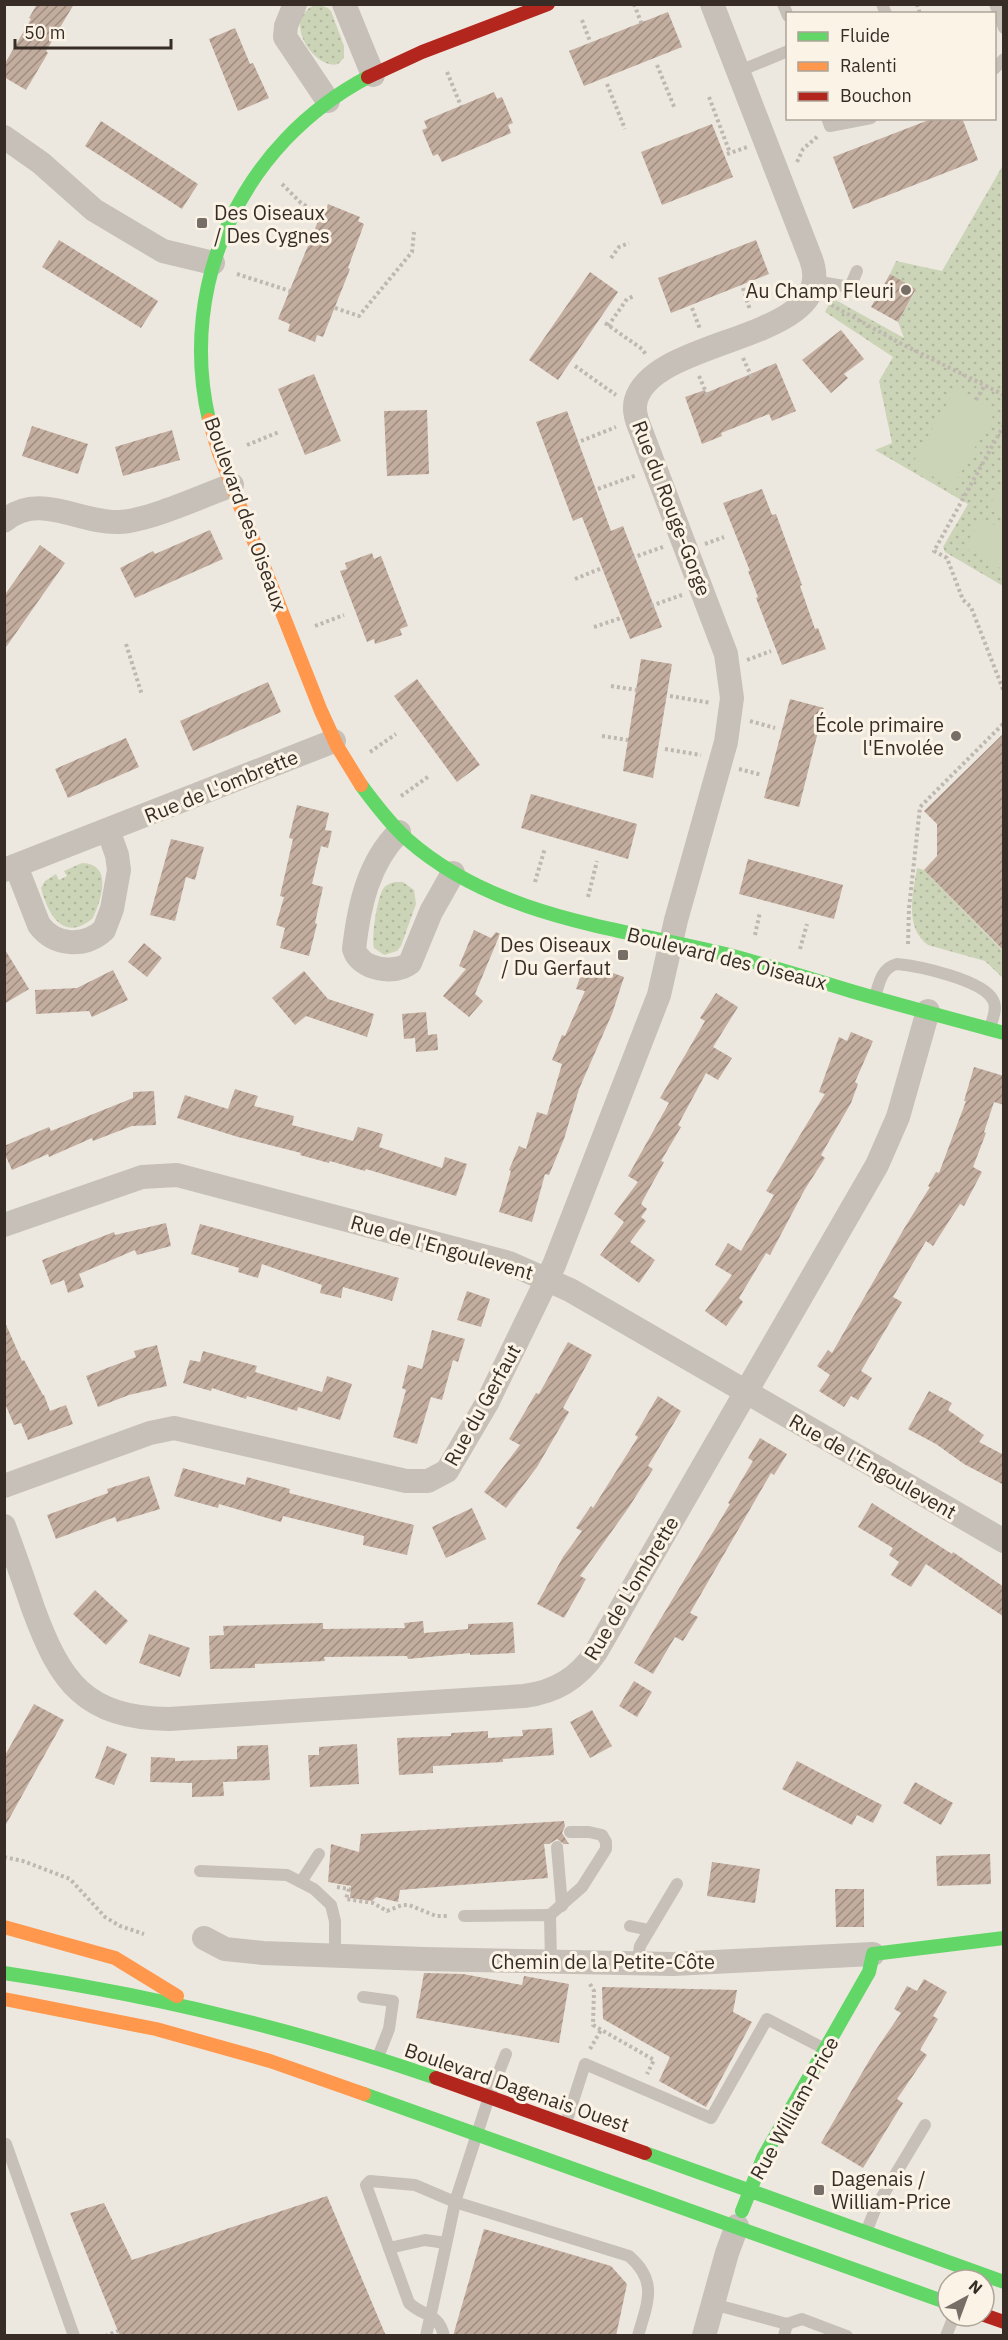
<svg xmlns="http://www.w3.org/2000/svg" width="1008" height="2340" font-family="'IBM Plex Sans',sans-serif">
<defs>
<pattern id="green-dots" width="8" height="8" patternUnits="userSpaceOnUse" patternTransform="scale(1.5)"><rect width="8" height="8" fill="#ccd4b7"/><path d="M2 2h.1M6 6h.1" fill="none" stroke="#b0b69d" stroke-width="1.8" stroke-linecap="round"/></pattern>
<pattern id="building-hatch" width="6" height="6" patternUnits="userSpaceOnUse" patternTransform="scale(1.5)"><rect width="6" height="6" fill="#c2ad9f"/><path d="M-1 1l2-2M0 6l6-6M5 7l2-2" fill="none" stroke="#9e8d81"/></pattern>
</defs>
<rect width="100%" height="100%" fill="#ede8df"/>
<g fill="url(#green-dots)">
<path d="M317,4L328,8L331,11L344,46V58L338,64C316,71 278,19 317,4Z"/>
<path d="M1003,165V586L945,552L943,547L968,504L875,450L892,443L879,381L893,357L825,312L832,298L904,338L898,322L916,290L890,274L896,261L942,271Z"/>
<path d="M82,863C113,864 102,899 93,918C64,943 48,915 41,888L45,881L56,874L59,880L67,876L64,871Z"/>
<path d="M917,868L924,870L1003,951V978L985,961L928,945C904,927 913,894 917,868Z"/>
<path d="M395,882H403L414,890L416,904L401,946L397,951L384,955L374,948C371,937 377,899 383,889C386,885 390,883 395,882Z"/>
</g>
<g fill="#ccd4b7">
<path d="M956,388L995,412L952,488L912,464Z"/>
<path d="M1003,482V517L988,508Z"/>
<path d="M982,518L1003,530V570L964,547Z"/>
</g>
<g fill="url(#building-hatch)">
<path d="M37,4H74L46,51L48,53L26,90L4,77V65L31,19L29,18Z"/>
<path d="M668,12L682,47L584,86L569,51Z"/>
<path d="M235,28L250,64L253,63L269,98L238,111L209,39Z"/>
<path d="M494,92L497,99L502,97L513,123L508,125L511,133L442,162L438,154L433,156L422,130L427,128L424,121Z"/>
<path d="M934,118H962L978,160L853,209L833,157Z"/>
<path d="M101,121L198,184L182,209L85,146Z"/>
<path d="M712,124L733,177L662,205L641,152Z"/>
<path d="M328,204L360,217L358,221L364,224L348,268L350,269L323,337L317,335L315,342L288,331L290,324L278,319L323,209L326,210Z"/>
<path d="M59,240L158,301L141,328L42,267Z"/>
<path d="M756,240L769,274L671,313L658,278Z"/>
<path d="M590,272L618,292L558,380L529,360Z"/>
<path d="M890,274L916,289L898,322L871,307Z"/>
<path d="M841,330L864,359L844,374L848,378L831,393L802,360Z"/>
<path d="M776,363L796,411L772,421L769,414L721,433L722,436L702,444L685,397L705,390L706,393Z"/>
<path d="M314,374L341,441L305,455L278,389Z"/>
<path d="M427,410L429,474L387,476L384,411Z"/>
<path d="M567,411L611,531L623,526L662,627L630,639L582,517L573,521L536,422Z"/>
<path d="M32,426L88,444L78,474L22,456Z"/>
<path d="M172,430L180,460L123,476L115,447Z"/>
<path d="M762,489L772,515L776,514L802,585L800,586L815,629L818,628L826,649L782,665L756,598L758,597L748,571H750L723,503Z"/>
<path d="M210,530L223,559L135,598L120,568L153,551L155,554Z"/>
<path d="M40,545L65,563L4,650V596Z"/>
<path d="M372,553L374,559L381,556L408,626L400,629L402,635L375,644L374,639L367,642L340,571L347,569L345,563Z"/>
<path d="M641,659L672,664L653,778L623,771Z"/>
<path d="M417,679L480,765L457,782L394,696Z"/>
<path d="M268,682L281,712L193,751L180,721Z"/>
<path d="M790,699L824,708L799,807L764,798Z"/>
<path d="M1004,733V951L924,870L937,856V824L924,811Z"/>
<path d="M126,738L139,767L68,798L55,769Z"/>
<path d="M531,794L637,824L628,859L521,828Z"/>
<path d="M297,805L329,813L325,830L332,831L328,848L321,846L312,884L323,887L315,923L317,924L309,956L280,948L285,928L276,925L284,897L280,896L293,839L289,838Z"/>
<path d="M171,839L204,847L195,880L186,877L175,921L150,915Z"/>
<path d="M748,859L843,885L834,919L739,894Z"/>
<path d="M474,930L491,938L496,932L500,934L475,994L483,1001L469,1017L443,996L466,969L459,966Z"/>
<path d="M144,943L162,958L147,977L128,962Z"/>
<path d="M4,948L29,989L4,1004Z"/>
<path d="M585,963L624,977L612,1014L579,1089L564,1139L549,1175L545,1174L532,1222L499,1212L511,1171L509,1170L519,1146L526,1149L537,1112L547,1115L562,1064L552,1060L562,1035L565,1036L585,991L576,989Z"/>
<path d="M113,970L128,1000L92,1017L89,1011L36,1014L35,990L77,988Z"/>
<path d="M304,971L328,999L374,1014L367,1037L306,1016L295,1025L272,998Z"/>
<path d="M716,993L738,1007L713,1047L732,1058L718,1080L706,1073L678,1125L681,1127L661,1161L664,1162L641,1204L647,1209L641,1217L646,1221L630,1242L655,1260L639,1283L600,1255L624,1222L614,1214L638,1182L628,1176L669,1103L660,1098L705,1021L700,1018Z"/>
<path d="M426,1012L428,1035L437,1034L438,1050L416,1052L415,1038L404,1039L402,1014Z"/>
<path d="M851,1032L873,1041L855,1082L858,1084L851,1103L821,1155L825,1158L805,1189L770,1255L766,1253L739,1298L743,1302L726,1326L705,1311L732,1275L715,1265L728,1243L741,1251L774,1195L766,1191L825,1094L819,1092L839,1037L847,1041Z"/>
<path d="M974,1067L1004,1076V1105L994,1102L984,1132L986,1133L973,1167L982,1172L964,1206L960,1204L933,1246L926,1241L893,1297L902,1302L861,1371L872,1378L858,1400L851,1396L844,1407L819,1391L830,1375L817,1366L828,1350L832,1353L905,1227L930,1187L928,1186L936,1172L939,1173L966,1101H964Z"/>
<path d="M235,1089L258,1096L254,1106L294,1116L292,1125L353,1141L358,1127L383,1134L379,1147L442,1168L445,1157L467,1164L456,1196L366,1169L365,1171L330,1161L329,1163L300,1155L301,1153L238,1137L177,1118L185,1095L228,1109Z"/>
<path d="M154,1091L156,1125L132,1126L93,1141L92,1138L49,1157L48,1154L12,1170L4,1152V1146L49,1127L51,1131L133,1098V1092Z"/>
<path d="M166,1223L171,1246L137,1255L135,1250L79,1274L84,1287L68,1293L64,1280L51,1285L42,1260L114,1232L115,1235Z"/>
<path d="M200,1224L399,1278L392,1301L343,1287L341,1298L320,1293L322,1285L262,1264L258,1278L238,1272L239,1268L191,1254Z"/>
<path d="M467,1291L490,1299L481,1327L457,1320Z"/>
<path d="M4,1320L22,1361L24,1360L43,1395H44L50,1411L66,1405L73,1424L28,1440L21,1423L14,1425L4,1401Z"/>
<path d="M432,1330L465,1339L458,1362L453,1360L442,1400L431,1397L417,1444L393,1437L406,1390L402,1388L408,1365L422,1369Z"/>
<path d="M568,1342L592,1355L563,1408L569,1412L537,1467L506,1508L484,1492L520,1445L509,1439L536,1393L539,1394Z"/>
<path d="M157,1345L167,1386L129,1395L98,1407L86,1376L136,1357L134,1351Z"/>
<path d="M203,1351L257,1366L255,1372L322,1392L327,1376L352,1384L340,1420L298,1407L297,1411L247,1396L246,1399L212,1388L211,1391L183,1383L190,1360L200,1362Z"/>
<path d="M929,1391L952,1403L948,1410L984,1435L979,1442L1004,1455V1485L964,1464L936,1444L908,1429Z"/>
<path d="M658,1396L681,1411L648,1466L653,1469L629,1507L580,1576L586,1579L564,1618L537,1604L563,1557L582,1531L576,1528L591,1506L593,1508L638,1437L635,1435Z"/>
<path d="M760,1438L787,1454L774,1475L771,1473L690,1613L698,1617L683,1641L675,1637L653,1674L634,1663L730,1504L728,1503L753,1461L748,1458Z"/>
<path d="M183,1468L245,1485L247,1477L290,1489L289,1493L414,1525L407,1555L363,1545L364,1536L283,1516L281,1522L219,1504L218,1508L174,1496Z"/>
<path d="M149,1476L160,1509L117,1522L115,1517L56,1539L47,1515L108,1493L107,1489Z"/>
<path d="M872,1503L952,1554L953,1552L1004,1587V1617L926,1564L911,1587L891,1575L899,1562L889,1555L893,1548L858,1527Z"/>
<path d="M472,1508L486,1539L446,1558L432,1527Z"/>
<path d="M95,1590L128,1621L106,1645L73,1614Z"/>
<path d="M423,1621L424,1633L468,1629V1624L513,1622L515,1653L470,1655V1653L408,1659L407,1656L324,1657L325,1661L255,1664V1668L210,1669L209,1636L224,1635L223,1626L323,1623V1629L405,1628L404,1623Z"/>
<path d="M149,1634L190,1648L180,1677L139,1663Z"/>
<path d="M634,1681L652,1692L637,1717L619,1706Z"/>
<path d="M34,1704L64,1720L4,1828V1757Z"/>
<path d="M592,1710L612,1746L590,1758L570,1722Z"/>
<path d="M552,1728L554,1755L503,1759V1762L433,1766V1773L399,1775L397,1738L451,1736V1733L488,1731V1738L523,1736L522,1730Z"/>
<path d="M357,1744L359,1784L310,1787L308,1755H319V1747Z"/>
<path d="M268,1745L270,1780L223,1782L224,1796L192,1797V1783L150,1782L151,1757L175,1758V1761L237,1759V1746Z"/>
<path d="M107,1746L127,1754L114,1785L95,1778Z"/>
<path d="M797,1761L882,1805L873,1823L857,1815L852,1825L782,1789Z"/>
<path d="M915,1782L953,1803L941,1825L903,1803Z"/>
<path d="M564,1821L565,1826L562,1833L569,1844H564L557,1839L549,1844H544L548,1878L400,1890L398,1902L376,1897L372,1901L350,1898L351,1886L328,1882L331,1844L359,1852L361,1834Z"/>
<path d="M990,1854L991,1884L937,1886L936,1856Z"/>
<path d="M712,1862L760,1869L755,1903L707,1896Z"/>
<path d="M835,1889H864V1927H836Z"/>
<path d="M424,1973L463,1974L522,1985L524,1976L569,1984L559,2043L416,2018Z"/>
<path d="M924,1979L947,1992L933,2016L938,2019L920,2050L927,2055L897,2099L903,2103L863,2168L821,2143L873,2054L901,2013L894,2009L907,1986L917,1991Z"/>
<path d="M602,1987L737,1990L733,2012L752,2022L706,2107L659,2081L670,2057L603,2019Z"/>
<path d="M327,2196L386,2336H120L70,2213L104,2203L132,2260Z"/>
<path d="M484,2229L611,2266L627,2284L616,2336H453Z"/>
</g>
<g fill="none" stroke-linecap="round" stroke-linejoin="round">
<g stroke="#bfb8b0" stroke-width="4" stroke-dasharray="3 3" stroke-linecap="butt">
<path d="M634,4L642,25"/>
<path d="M917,4L920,14"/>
<path d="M582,20L591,44"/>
<path d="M657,65L675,109"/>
<path d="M447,72L461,106"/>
<path d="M607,84L625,129"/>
<path d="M709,97L730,153"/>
<path d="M727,154L747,147"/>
<path d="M797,162L803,149L818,136"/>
<path d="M282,184L301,203L321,214"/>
<path d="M611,258L619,247L629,243"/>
<path d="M237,274L290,291"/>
<path d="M743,288L750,310"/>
<path d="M826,302L898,342L1004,395"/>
<path d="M335,308L359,316L412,252L414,232"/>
<path d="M692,308L700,329"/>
<path d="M605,323L642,349L647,356"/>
<path d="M608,326L627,299L634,296"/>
<path d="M743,358L753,380"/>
<path d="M575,366L616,395"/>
<path d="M699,376L708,397"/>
<path d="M976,400L985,385"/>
<path d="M1004,425L934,551L947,558L963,600L971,607L1004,692"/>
<path d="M581,441L616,427"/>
<path d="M247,445L279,432"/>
<path d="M598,489L637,475"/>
<path d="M705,544L724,537"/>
<path d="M632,558L663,547"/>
<path d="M575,579L602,568"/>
<path d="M651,606L682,595"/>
<path d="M315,626L344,615"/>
<path d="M594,627L621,618"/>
<path d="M126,644L142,695"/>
<path d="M747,660L771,651"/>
<path d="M611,686L636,690"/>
<path d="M670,696L711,703"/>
<path d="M750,721L775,728"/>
<path d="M602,736L628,740"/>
<path d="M665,749L701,755"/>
<path d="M370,752L396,734"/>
<path d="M739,769L762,775"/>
<path d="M401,796L429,776"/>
<path d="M535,882L545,848"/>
<path d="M588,897L597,861"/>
<path d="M755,935L760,912"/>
<path d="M908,944L909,908L920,807L1004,723"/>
<path d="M800,949L807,924"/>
<path d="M4,1735H6"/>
<path d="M4,1857L23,1861L70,1879L105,1917L120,1926L144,1934"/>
<path d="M337,1887L349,1889L346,1899L373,1903L387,1911L402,1905H409L436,1916H449"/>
<path d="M590,1984L594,1991L593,2025L654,2060L647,2074"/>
<path d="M590,2049L601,2030"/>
<path d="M105,2336L118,2331"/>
</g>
<g stroke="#c6c0b8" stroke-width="12">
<path d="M783,4L788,16"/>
<path d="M882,4L886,14"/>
<path d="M995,4L1004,28"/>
<path d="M994,69L1004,59"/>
<path d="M737,72L788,51"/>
<path d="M827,118L830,126L871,118"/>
<path d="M814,281L850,287L857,271"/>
<path d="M875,997C879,984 881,968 897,964C919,966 983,980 993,1000C998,1008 992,1020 990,1028"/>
<path d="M557,1847L562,1906"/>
<path d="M200,1871L287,1875L314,1889L331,1905L335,1921V1956"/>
<path d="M301,1882L319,1854"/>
<path d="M550,1915L582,1887L606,1849V1842L602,1835L589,1832H570"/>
<path d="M464,1916L550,1915L551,1963"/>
<path d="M630,1926L649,1930"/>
<path d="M637,1964L640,1946L677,1884"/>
<path d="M363,1997L393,2001L389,2029L378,2057"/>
<path d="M506,2054L489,2097L455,2202L629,2256C659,2282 647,2303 638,2336"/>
<path d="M566,2123L585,2064L711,2118L767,2019L823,2048"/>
<path d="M6,2144L74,2336"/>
<path d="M866,2232L877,2205L925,2125"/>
<path d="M389,2248L425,2240L446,2243"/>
<path d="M713,2304L787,2324L784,2336"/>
<path d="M787,2324L802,2319L847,2336"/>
<path d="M426,2336C436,2291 446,2246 455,2202L415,2185L370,2181L366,2185L409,2303C424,2317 439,2313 444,2336"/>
<path d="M946,2336L954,2316"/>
</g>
<g stroke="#c6c0b8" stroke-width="24">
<path d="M295,4L286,26L285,37L328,101"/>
<path d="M344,4L373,75"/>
<path d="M4,137L41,163L94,210L163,251L213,263"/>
<path d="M4,521C39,491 80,524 119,522C148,521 203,496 232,485"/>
<path d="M399,832C368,863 359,906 354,949C360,970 395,975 410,963L431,912L453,873"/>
<path d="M16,866L39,925C55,946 84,948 104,930L112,909L119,870L117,855L108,830"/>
<path d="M4,870L334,741"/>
<path d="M4,1225L142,1177L177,1175L509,1263L570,1290L1004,1541"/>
<path d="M4,1486L150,1433L174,1428L406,1481H428L447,1471L487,1403L554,1265L659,995L676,920L726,742L732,698L726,654L641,431C637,421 633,411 636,400C655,335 841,342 811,259L712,4"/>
<path d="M4,1526C14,1553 24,1581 33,1608C60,1682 85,1718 169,1719L524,1696C556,1692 578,1678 596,1652L877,1165L898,1117L928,1011"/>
<path d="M204,1938L225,1949L263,1953L424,1959L673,1964L873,1954"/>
<path d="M704,2336L727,2253L737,2226"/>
</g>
<g stroke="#63d668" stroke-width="14">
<path d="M209,420C177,282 243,143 368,77"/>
<path d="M361,785C375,804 390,824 408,840C498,919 622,928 733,956C773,967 812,979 851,991C902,1006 953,1019 1004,1033"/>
<path d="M4,1973C152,1995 295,2029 436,2078"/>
<path d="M364,2094L948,2303"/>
<path d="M645,2153L1004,2282"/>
<path d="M742,2211L763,2158L869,1972L873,1954L1004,1938"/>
</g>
<g stroke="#ff974d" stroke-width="14">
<path d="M209,420L219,453L321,711L337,746L361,785"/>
<path d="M4,1927L115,1958L177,1996"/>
<path d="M4,1999L156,2029L270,2061L364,2094"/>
</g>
<g stroke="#b3261e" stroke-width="14">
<path d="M368,77L422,52L548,4"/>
<path d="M436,2078L645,2153"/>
<path d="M984,2315L1004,2322"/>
</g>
</g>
<g fill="#776e67" stroke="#fbf3e5" stroke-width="2">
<rect x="196" y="217" width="12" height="12" rx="3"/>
<circle cx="906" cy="290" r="6"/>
<circle cx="956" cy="736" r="6"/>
<rect x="617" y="949" width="12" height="12" rx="3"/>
<rect x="813" y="2184" width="12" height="12" rx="3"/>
</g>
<g text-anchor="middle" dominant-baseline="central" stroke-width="6" stroke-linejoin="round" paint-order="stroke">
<g font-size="20" fill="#372d26" stroke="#fbf3e5" text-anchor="end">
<text x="214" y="212" text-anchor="start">Des Oiseaux<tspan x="214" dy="23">/ Des Cygnes</tspan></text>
<text x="894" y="290">Au Champ Fleuri</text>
<text x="944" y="724">École primaire<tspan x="944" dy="23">l'Envolée</tspan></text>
<text x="611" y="944">Des Oiseaux<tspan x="611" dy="23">/ Du Gerfaut</tspan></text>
<text x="831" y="2178" text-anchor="start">Dagenais /<tspan x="831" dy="23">William-Price</tspan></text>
</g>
<g font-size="20" fill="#372d26" stroke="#fbf3e5">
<text transform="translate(672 508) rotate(69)">Rue du Rouge-Gorge</text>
<text transform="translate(246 514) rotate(70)">Boulevard des Oiseaux</text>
<text transform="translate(221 786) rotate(-22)">Rue de L'ombrette</text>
<text transform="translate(727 958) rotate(14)">Boulevard des Oiseaux</text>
<text transform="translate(442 1247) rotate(16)">Rue de l'Engoulevent</text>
<text transform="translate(482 1405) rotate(-61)">Rue du Gerfaut</text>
<text transform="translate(873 1466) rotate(30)">Rue de l'Engoulevent</text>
<text transform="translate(631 1588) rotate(-59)">Rue de L'ombrette</text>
<text x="603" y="1961">Chemin de la Petite-Côte</text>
<text transform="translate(517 2087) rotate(19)">Boulevard Dagenais Ouest</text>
<text transform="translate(794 2108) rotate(-61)">Rue William-Price</text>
</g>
</g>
<rect width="1008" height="2340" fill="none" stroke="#372d26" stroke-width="12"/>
<rect x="786" y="12" width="210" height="108" fill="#fbf3e5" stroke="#ada499" stroke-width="1.5"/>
<rect x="798" y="32" width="30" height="9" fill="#63d668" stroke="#ada499" stroke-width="1.5"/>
<text x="840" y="42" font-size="18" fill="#372d26">Fluide</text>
<rect x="798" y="62" width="30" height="9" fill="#ff974d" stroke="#ada499" stroke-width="1.5"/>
<text x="840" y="72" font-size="18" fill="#372d26">Ralenti</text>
<rect x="798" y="92" width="30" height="9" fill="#b3261e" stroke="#ada499" stroke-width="1.5"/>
<text x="840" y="102" font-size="18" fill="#372d26">Bouchon</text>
<g transform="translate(966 2298) rotate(41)"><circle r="28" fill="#fbf3e5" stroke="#ada499" stroke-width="1.5"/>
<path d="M0-4.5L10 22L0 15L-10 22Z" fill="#776e67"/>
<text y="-9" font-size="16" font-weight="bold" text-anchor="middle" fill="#372d26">N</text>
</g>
<path d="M15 39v9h156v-9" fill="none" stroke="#372d26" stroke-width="3"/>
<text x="24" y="39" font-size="18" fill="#372d26" stroke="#fbf3e5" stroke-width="4.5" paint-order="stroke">50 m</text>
</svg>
